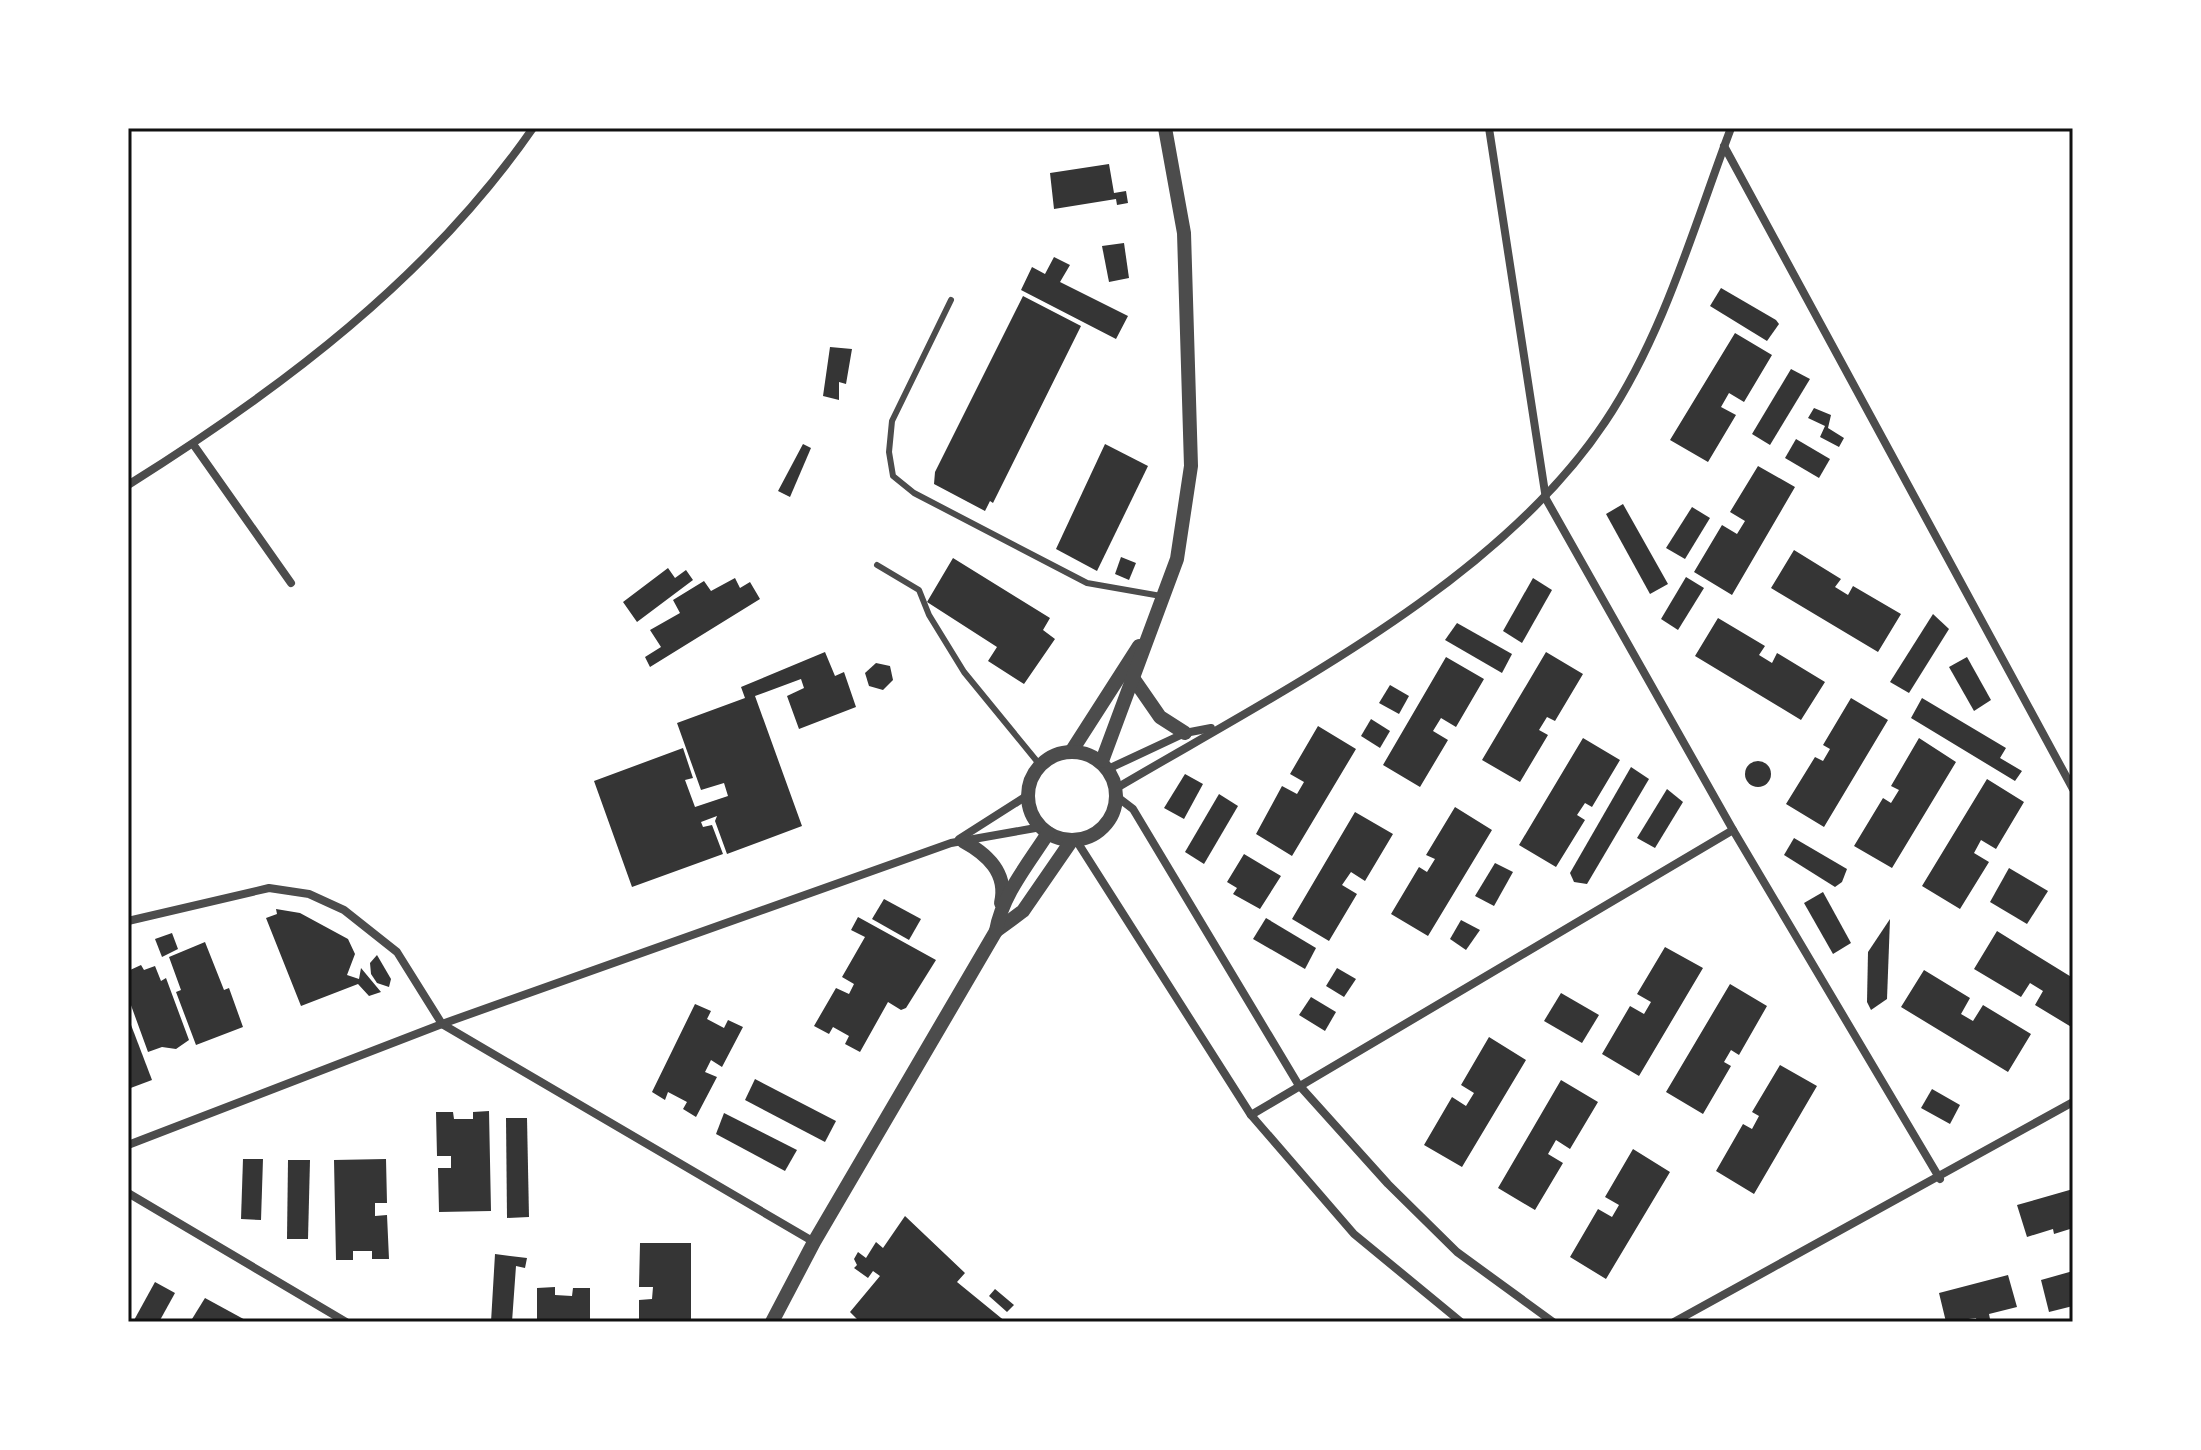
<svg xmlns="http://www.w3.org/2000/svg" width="2201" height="1450" font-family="'DejaVu Sans',sans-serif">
<rect width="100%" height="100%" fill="#fff"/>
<g fill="#353535">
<path d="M1109,164L1114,193L1126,191L1128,203L1117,205L1116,199L1054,209L1050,173Z"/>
<path d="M1124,243L1129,278L1109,282L1102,246Z"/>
<path d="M1054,257L1070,265L1060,282L1128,316L1116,339L1021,290L1032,267L1045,274Z"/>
<path d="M1721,288L1776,320L1779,324L1767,341L1710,306Z"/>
<path d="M1023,296L1081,326L993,503L990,501L985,511L934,484L935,472Z"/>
<path d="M1735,333L1772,355L1744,402L1729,393L1721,407L1736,415L1708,462L1670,440Z"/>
<path d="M830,347L852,349L846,384L839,382V400L823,396Z"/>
<path d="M1791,369L1810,379L1770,445L1752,434Z"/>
<path d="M1814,408L1831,415L1828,428L1844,438L1839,447L1820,437L1825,426L1808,418Z"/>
<path d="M1796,439L1830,459L1819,478L1785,458Z"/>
<path d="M803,444L811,448L790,497L778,491Z"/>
<path d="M1105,444L1148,466L1097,571L1056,549Z"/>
<path d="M1758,466L1795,487L1732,595L1694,572L1722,525L1737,534L1745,521L1730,512Z"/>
<path d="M1623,504L1668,584L1650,594L1606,514Z"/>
<path d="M1692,507L1710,518L1685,559L1666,548Z"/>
<path d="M1794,550L1841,579L1835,587L1848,595L1853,586L1901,614L1878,652L1771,588Z"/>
<path d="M1121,557L1136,563L1129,580L1115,574Z"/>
<path d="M953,558L1050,618L1043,630L1055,639L1024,684L988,661L997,647L927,602Z"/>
<path d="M668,568L675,578L686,570L693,580L637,622L623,602Z"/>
<path d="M1686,577L1704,588L1678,630L1661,619Z"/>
<path d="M735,578L740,588L750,582L760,599L650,667L645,657L661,647L650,630L680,613L673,600L704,581L711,591Z"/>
<path d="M1533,578L1552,590L1522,643L1503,631Z"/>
<path d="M1933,614L1949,629L1909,693L1890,682Z"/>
<path d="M1718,618L1765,646L1759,655L1772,663L1777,653L1825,682L1801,720L1695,656Z"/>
<path d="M1457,623L1512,654L1502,673L1445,640Z"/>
<path d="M825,652L835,676L844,672L856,707L799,729L787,696L804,688L801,679L755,696L802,826L727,854L715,821L717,816L701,822L703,827L712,825L723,854L632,887L594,781L683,748L693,778L685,780L695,807L728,796L724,783L701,790L677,723L745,698L741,687Z"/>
<path d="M1546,652L1583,674L1555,721L1547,717L1539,730L1548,735L1520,782L1482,760Z"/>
<path d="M1446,657L1484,679L1456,727L1441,718L1433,731L1448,740L1420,787L1383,765Z"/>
<path d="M1967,657L1991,700L1974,711L1949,667Z"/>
<path d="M876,663L890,666L893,680L883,690L869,686L865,673Z"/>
<path d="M1390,685L1409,696L1399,714L1379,703Z"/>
<path d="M1851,698L1888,720L1824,827L1786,804L1815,757L1823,761L1830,749L1823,745Z"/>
<path d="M1922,698L2006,748L2000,758L2022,771L2015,781L1911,718Z"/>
<path d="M1371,719L1390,731L1380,748L1361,736Z"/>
<path d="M1318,726L1356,749L1292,856L1256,834L1282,786L1297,794L1304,782L1290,774Z"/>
<path d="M1583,738L1620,760L1592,807L1585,803L1577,815L1585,820L1556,867L1519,845Z"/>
<path d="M1919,738L1956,762L1892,868L1854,846L1883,798L1891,803L1899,790L1891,786Z"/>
<circle cx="1758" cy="774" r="13"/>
<path d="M1631,767L1649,779L1587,884L1574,882L1570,873Z"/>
<path d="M1185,774L1203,784L1184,819L1164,808Z"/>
<path d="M1987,779L2024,802L1996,849L1981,840L1974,853L1989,862L1960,909L1922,886Z"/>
<path d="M1667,789L1683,802L1655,848L1637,838Z"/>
<path d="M1219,794L1238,806L1204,864L1185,852Z"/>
<path d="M1455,807L1492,830L1428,936L1391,914L1419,867L1427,872L1435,859L1426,855Z"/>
<path d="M1355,812L1393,834L1365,881L1351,872L1342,885L1357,894L1329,941L1292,919Z"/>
<path d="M1794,838L1847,869L1842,882L1835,887L1784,855Z"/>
<path d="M1244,854L1281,876L1260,909L1233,894L1237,888L1227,882Z"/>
<path d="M1495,863L1513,872L1494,906L1475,896Z"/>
<path d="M2009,868L2048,891L2027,924L1990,902Z"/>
<path d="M1823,892L1851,943L1833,954L1804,903Z"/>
<path d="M884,899L921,919L909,940L872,919Z"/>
<path d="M276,909L300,913L348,939L355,954L347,975L359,979L361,968L381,992L369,996L358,984L301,1006L266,918L277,914Z"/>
<path d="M858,917L936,960L906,1008L901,1010L888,1002L860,1052L845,1044L849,1036L833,1027L829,1034L814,1026L836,988L849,994L854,984L842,977L865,937L851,930Z"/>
<path d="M1266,918L1316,948L1305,969L1253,939Z"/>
<path d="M1890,919L1887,999L1871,1010L1867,1002L1868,952Z"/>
<path d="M1461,920L1480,930L1466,950L1450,939Z"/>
<path d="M1997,931L2073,978V1028L2035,1005L2043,991L2030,983L2021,997L1974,969Z"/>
<path d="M172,933L178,949L162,957L155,939Z"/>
<path d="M205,942L224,990L229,988L243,1027L196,1045L176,992L181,990L169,957Z"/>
<path d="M1665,947L1703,968L1639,1076L1602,1054L1630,1006L1644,1014L1651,1002L1637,994Z"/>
<path d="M377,955L391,979L389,987L377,983L371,974L370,963Z"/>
<path d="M141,965L144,970L155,966L161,981L166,978L189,1040L176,1049L162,1047L148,1052L128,997V971Z"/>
<path d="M1337,968L1356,979L1344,997L1326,986Z"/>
<path d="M1924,970L1970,998L1961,1014L1973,1021L1983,1005L2031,1034L2008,1072L1901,1007Z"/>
<path d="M1730,984L1767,1006L1739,1055L1731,1050L1724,1062L1731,1066L1703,1114L1666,1092Z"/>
<path d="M1561,993L1599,1015L1582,1043L1544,1021Z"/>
<path d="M1311,997L1336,1012L1325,1031L1299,1015Z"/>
<path d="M695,1004L711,1011L707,1019L724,1028L728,1020L743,1027L722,1067L711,1060L705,1072L717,1077L696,1117L683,1109L687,1102L668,1092L665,1100L652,1092Z"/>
<path d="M128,1017L152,1080L128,1089Z"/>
<path d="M1489,1037L1526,1060L1462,1167L1424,1145L1452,1097L1466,1106L1474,1093L1461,1085Z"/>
<path d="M1780,1065L1817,1086L1754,1194L1716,1171L1743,1124L1752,1129L1759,1116L1752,1112Z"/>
<path d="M755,1079L836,1121L825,1142L745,1100Z"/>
<path d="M1561,1080L1598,1102L1570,1149L1556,1140L1548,1154L1563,1163L1535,1210L1498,1188Z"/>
<path d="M1932,1089L1960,1105L1950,1124L1921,1108Z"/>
<path d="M489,1111L491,1211L439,1212L438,1168H451V1156H437L436,1112H453L454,1119H473V1112Z"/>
<path d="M724,1113L797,1150L785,1171L716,1134Z"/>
<path d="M506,1118H527L529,1217L507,1218Z"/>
<path d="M1633,1149L1670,1172L1606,1279L1570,1257L1598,1209L1612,1217L1619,1205L1605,1197Z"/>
<path d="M243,1159H263L261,1220L241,1219Z"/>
<path d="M386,1159L387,1203H375V1216L387,1215L389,1259H372V1251H353V1260H336L334,1160Z"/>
<path d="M288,1160H310L308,1239H287Z"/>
<path d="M2073,1189L2070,1229L2054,1234L2053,1229L2027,1237L2017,1205Z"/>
<path d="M905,1216L965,1273L957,1282L1006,1322H860L850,1312L880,1276L873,1271L868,1278L854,1268L857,1265L854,1259L858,1252L866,1258L876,1242L883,1248Z"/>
<path d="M640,1243H691V1322H639V1300L652,1299L653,1287H639Z"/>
<path d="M495,1254L527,1258L525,1268L516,1266L512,1322H491Z"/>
<path d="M2073,1271V1306L2049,1312L2041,1280Z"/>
<path d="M2008,1275L2017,1307L1989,1314L1990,1319L1977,1322L1976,1318L1946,1322L1939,1293Z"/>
<path d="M155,1282L175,1293L159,1322H133Z"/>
<path d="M555,1287V1295L572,1296L573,1288H590V1322H537V1288Z"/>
<path d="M995,1289L1014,1305L1007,1312L989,1296Z"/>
<path d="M205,1298L249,1322H199L192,1319Z"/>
</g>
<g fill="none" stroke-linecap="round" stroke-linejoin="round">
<g stroke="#4c4c4c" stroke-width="6">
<path d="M951,300L892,421L889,452L893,476L914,493L1087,583L1161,596"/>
<path d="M877,565L919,590L929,615L964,672L1040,765"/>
</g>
<g stroke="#4c4c4c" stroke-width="8">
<path d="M1489,128L1546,499L1733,830L1940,1179"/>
<path d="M1724,146L2073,789"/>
<path d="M193,444L291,583"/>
<path d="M128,485C281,389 429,278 533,128"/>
<path d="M1108,769L1185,733L1211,728"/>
<path d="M1115,789C1279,692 1498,583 1605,422C1664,334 1694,226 1731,128"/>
<path d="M1116,796L1133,809L1298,1084L1388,1184L1457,1252L1553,1322"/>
<path d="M959,839L1028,795"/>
<path d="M1076,840L1251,1115L1354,1234L1461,1322"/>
<path d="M128,921L269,888L309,894L344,910L397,952L442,1024L814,1242"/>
<path d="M1251,1115L1733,830"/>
<path d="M128,1145L442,1024L951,843L1041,827"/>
<path d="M128,1193L346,1322"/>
<path d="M1674,1322L2073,1102"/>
</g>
<g stroke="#4c4c4c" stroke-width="14">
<path d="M1133,678L1160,717L1185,733"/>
<path d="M1071,752L1139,646"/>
<circle cx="1072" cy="796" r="44"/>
<path d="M1102,761L1177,559L1191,466L1184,233L1165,128"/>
<path d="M963,841C987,854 1008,873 1001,903"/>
<path d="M996,931L1023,911L1072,840"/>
<path d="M772,1322L814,1242L996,931C1002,895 1029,863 1048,833"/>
</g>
</g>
<rect width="2201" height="1450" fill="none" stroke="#ffffff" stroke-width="260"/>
<rect x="130" y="130" width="1941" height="1190" fill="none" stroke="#111" stroke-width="3"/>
</svg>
